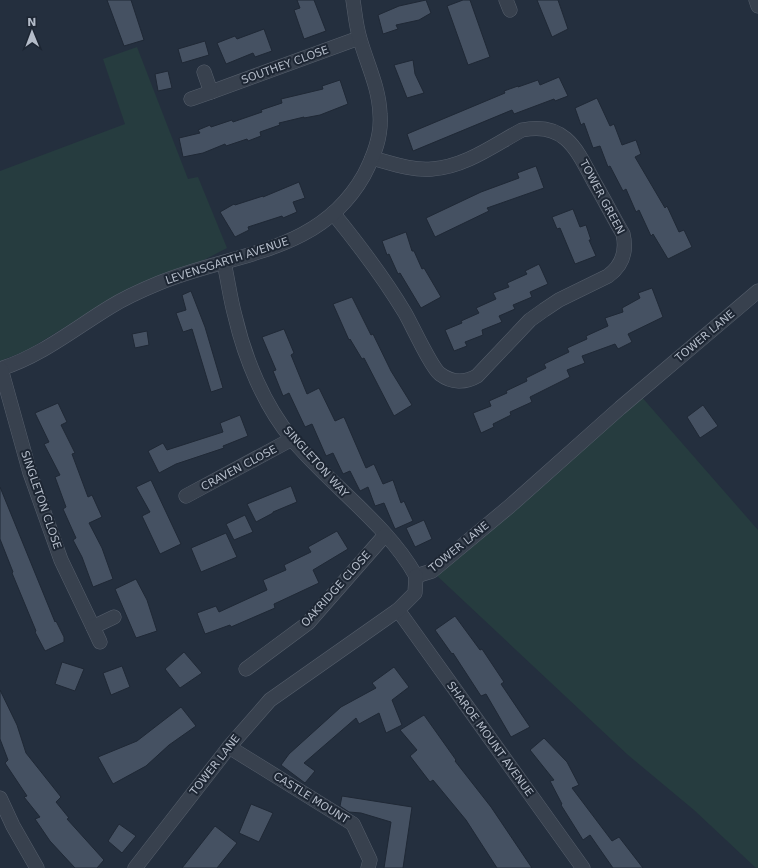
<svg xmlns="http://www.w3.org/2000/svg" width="758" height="868" font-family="'DejaVu Sans',sans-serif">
<rect width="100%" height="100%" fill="#242f3e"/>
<g fill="#263c3f">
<path d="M137,47L188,179L198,177L227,248L204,260L129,288L26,351L0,361V171L125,124L103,59Z"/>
<path d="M640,395L758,530V868H756L694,810L628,755L434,573Z"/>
</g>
<g fill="#455162" stroke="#1f2835">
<path d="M107,0H131L144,40L124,46Z"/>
<path d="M297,0H314L326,31L304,39L294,10L300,8Z"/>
<path d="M426,0L431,13L419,20L396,25L398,29L383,34L378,15L399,6Z"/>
<path d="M463,0H470L490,57L468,65L447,6Z"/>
<path d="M537,0H558L568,29L552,37Z"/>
<path d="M264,29L272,51L255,57L253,53L226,64L217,43L235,36L237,39Z"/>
<path d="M205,41L209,55L182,63L178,49Z"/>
<path d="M413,60L415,74L424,93L407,98L394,65Z"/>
<path d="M168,71L172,88L158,91L155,74Z"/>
<path d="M559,77L568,96L555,101L554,99L514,114L512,110L413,151L407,134L505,93L504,91L518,86V87L538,80L540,85Z"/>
<path d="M340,80L348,104L320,115L304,118V117L279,123L280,125L260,132L261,136L248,141L247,139L226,146L225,144L203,153L183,157L179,138L200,133L198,130L210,125L211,127L232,120L233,122L262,112L261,110L282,103L281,99L323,89L322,86Z"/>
<path d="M597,98L610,126L614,124L622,145L636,140L641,154L635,157L665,208L667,206L679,232L684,230L692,247L668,259L653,234L651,236L639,210L636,212L626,189L623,191L610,166L608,167L600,146L593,148L584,123L581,125L575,108Z"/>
<path d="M536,166L544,188L487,208L489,211L435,237L426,218L481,192L519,178L517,173Z"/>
<path d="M299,182L305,198L293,202L297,212L283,218L282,216L248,227L249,230L235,237L220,212L234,204L235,205L263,196V197Z"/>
<path d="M573,209L580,227L586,225L591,240H589L596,256L575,264L560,228L557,229L552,217Z"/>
<path d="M406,232L412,251H414L422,269L424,268L441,297L421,308L400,273L398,274L389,254L387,255L382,241Z"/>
<path d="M539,264L548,284L530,292L532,297L513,305L515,309L499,316L502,322L482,330L483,335L465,342L467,346L454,351L445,330L462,323L461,321L479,313L476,308L496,299L493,293L509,287L507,283L527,274L525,271Z"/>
<path d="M652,288L663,317L628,334L632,342L618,349L615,344L582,356L585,363L567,370L570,377L530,397L532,402L510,412L511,415L493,424L494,427L481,433L473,413L491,406L489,401L507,393L506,391L527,381L526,378L546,368L544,364L569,352L567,348L587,339L586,336L608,326L605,318L623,312L622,308L640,298L638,293Z"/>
<path d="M191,291L205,327L223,388L211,392L192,329L183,332L176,313L186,310L182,295Z"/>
<path d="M352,297L371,335L373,334L391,371L412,405L394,416L364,358L362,359L350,339L349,340L333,304Z"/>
<path d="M284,329L294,353L291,355L307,394L319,388L335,421L344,417L366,468L374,464L383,484L393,480L401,503L404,501L413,521L395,529L384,503L375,506L368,487L360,491L350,471L343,474L333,453L326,456L312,424L305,427L289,393L283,396L273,371L276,370L262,337Z"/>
<path d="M147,331L149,345L135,348L132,334Z"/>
<path d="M58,403L67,422L61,425L75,453L72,454L88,497L92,495L102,517L89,523L102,548L113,579L93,587L82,557L73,540L76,538L63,509L66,507L55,477L60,475L44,444L49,442L35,413Z"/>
<path d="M703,405L718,426L700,438L687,417Z"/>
<path d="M240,415L248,436L223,446L224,448L176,464L159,473L148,451L163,443L167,450L223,432L220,423Z"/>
<path d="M151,480L181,544L160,554L142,516L150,512L136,487Z"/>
<path d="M291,486L297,502L273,512V513L256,522L247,504Z"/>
<path d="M0,487L55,622L56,621L64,637V642L45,651L35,632L36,631L12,573L13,572L0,539Z"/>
<path d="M245,515L253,532L234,540L226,524Z"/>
<path d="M424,520L432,539L415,547L406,528Z"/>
<path d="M337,531L348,549L313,570L319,583L274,604L275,608L231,627L230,625L205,634L197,613L216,606L219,612L267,590L263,580L286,570L284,565L311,552L308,547Z"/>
<path d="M226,533L237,557L201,572L191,548Z"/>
<path d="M136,579L147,600L157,631L136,638L115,589Z"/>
<path d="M455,616L480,650L482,649L504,682L501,684L530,727L511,737L486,694L481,696L453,653L452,654L435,630Z"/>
<path d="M184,652L202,673L180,688L165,669Z"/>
<path d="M62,662L84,669L75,691L55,684Z"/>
<path d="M122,666L130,687L111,695L103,673Z"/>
<path d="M394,667L409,687L392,700L402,725L386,733L379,713L359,724L356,718L304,763L315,771L305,783L281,765L289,754L341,707L376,688L372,683Z"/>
<path d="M0,690L17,725L26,753L61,797L56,802L69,818L67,819L104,860L97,868H75L50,841L35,819L40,817L24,797L27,796L5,763L8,760L0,739Z"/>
<path d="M181,707L196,726L169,745L146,766L113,784L98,757L137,741Z"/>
<path d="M424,715L456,760L455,761L491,807L532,868H497L466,820L433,780L430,782L410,756L417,750L400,730Z"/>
<path d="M544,738L567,762L579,785L572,788L612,841L619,837L643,868H613L590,835L583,840L561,805L562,804L550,781L554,780L530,750Z"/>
<path d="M342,796L412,807L403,868H384L391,822L361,813L349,812L340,806Z"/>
<path d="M251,804L273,813L259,842L239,833Z"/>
<path d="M119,824L136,836L122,853L108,841Z"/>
<path d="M215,826L237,843L217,868H182Z"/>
</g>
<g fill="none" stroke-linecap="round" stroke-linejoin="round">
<g stroke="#565f6c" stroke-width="15">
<g id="street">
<path d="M506,0L510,10"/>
<path d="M756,0L758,6"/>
<path d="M211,92L359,38"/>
<path d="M191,99L211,92L204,72"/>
<path d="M333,213C359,245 384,278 405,313C412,325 431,367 440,374C452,383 465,383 477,376L530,320L544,310L559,300L608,276C623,265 627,251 623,234C613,217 604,199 594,182C577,150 565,121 522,130C494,145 465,167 432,169C412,171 391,163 372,158"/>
<path d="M224,263C228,280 230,298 235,316C245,359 264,405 292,439C330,485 387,524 416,576"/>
<path d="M0,369C41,356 74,329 110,307C126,297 142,290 159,283C233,252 319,255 364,175C374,156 382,136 380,114C379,87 367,64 360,39C356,26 355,13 353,0"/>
<path d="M1,369L30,473L61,560L93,627"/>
<path d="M186,496L292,439"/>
<path d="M416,576L432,571L510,506L620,408L758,291"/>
<path d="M398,610L583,868"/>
<path d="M100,642L93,627L114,617"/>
<path d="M246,669L308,623L385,535"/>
<path d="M229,747L353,824L370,860L368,868"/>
<path d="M0,798L13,826L37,868"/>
<path d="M135,868L229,747L270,700L398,610L415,593L416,576"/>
</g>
</g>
<use href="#street" stroke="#38414e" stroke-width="14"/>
</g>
<g text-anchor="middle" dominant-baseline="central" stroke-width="4" stroke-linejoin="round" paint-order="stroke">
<g font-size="11" fill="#b4bcc9" stroke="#1d2633">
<text transform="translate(285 65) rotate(-20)">SOUTHEY CLOSE</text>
<text transform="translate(602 197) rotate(62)">TOWER GREEN</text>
<text transform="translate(227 261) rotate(-18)">LEVENSGARTH AVENUE</text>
<text transform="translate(705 336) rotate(-40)">TOWER LANE</text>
<text transform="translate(316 462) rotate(48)">SINGLETON WAY</text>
<text transform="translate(239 468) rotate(-28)">CRAVEN CLOSE</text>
<text transform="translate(41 500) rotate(71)">SINGLETON CLOSE</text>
<text transform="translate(459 547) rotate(-39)">TOWER LANE</text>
<text transform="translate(336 589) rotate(-48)">OAKRIDGE CLOSE</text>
<text transform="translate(490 739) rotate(54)">SHAROE MOUNT AVENUE</text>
<text transform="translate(215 765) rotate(-52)">TOWER LANE</text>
<text transform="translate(311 798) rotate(32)">CASTLE MOUNT</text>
</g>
</g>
<g transform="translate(32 32) rotate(359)" stroke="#1d2633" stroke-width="3" paint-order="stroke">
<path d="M0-3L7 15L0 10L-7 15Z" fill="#b4bcc9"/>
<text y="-6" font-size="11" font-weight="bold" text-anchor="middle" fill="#b4bcc9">N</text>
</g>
</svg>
